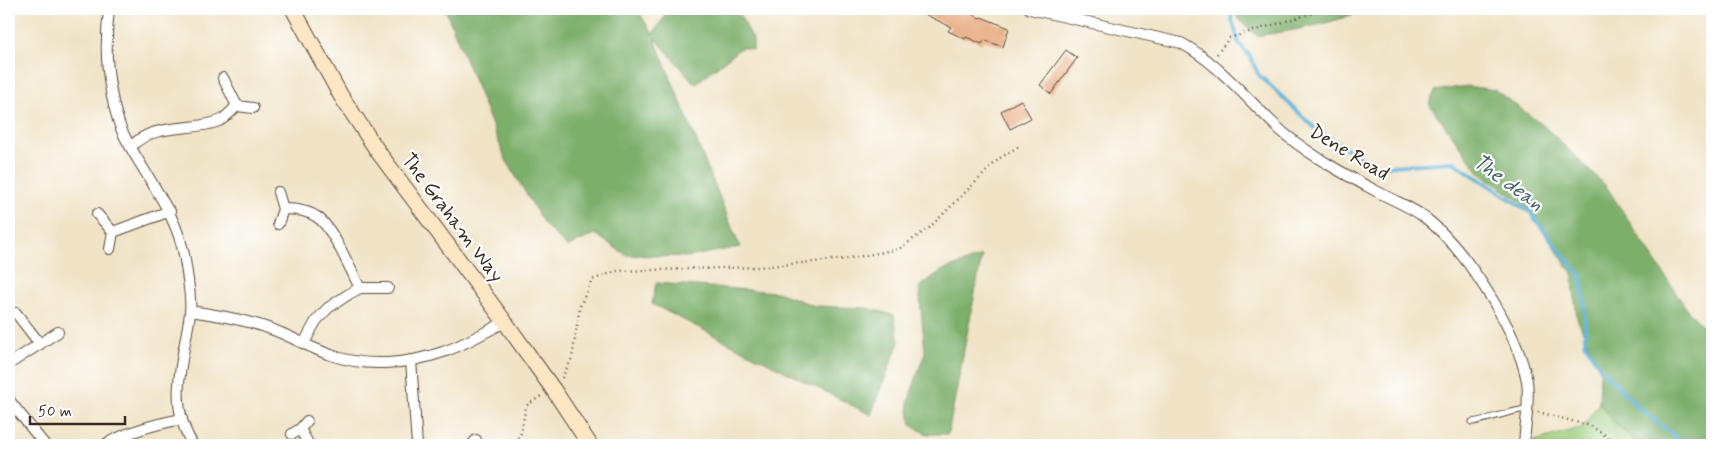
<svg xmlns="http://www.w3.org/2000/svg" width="1721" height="454" font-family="Mynerve,sans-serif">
<rect width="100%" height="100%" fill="#fff"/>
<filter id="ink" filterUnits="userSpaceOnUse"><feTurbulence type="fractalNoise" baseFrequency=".02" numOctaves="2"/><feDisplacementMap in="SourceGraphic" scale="10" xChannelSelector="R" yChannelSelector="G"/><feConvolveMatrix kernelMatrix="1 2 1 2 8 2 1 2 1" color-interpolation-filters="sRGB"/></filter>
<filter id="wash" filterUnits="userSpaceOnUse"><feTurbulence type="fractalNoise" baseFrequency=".0096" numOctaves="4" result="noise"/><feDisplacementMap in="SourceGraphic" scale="20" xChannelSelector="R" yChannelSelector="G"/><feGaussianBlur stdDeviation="1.12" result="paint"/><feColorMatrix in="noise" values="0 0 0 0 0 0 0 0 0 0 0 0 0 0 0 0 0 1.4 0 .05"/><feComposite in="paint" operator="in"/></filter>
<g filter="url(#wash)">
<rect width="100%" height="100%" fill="#f0e3c6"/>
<path fill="#9bcb7a" stroke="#6b7a4c" d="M1599,403L1618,427L1641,445H1533L1534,441L1583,427Z"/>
<g fill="#7caf6a" stroke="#5c6c44">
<path d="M445,9H637L653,34L665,16L664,9H741L739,13L753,39V50L742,47L695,84L654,37L740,247L688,257L626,255L595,234L567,247L544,224L506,160Z"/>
<path d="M1233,9H1366C1331,25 1295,30 1257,36L1238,18Z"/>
<path d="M1467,86L1495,90L1544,126L1606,186L1688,311L1712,335V445H1641L1618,427L1599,403L1600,371L1577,318L1572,273L1526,206L1479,172L1429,104L1435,91Z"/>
<path d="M982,256L948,434H927L911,425L908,402L925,352L919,287L941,271Z"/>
<path d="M656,283L777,292L815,306L867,308L894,315L899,342L871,415L652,304Z"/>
</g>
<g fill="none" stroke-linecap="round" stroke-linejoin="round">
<path stroke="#57afd4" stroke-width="4" d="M1229,9L1239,44L1250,56L1258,74L1316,129L1375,167L1453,162L1530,212L1563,255L1581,275L1585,309V343L1599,366L1637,406L1685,445"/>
</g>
<g id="blocks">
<g fill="#e8aa80">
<path d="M914,9H962L980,18L981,17L1009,28L1003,47L984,40L982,44L966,37L965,39L948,31L951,27Z"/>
<path d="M1066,50L1077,58L1051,94L1040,85Z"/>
<path d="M1021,100L1031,118L1010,129L1001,111Z"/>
</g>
</g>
</g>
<g filter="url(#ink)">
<use href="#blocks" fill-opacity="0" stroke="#564637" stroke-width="1"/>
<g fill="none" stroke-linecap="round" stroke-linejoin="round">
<g stroke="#564637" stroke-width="7">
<path id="service" d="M1472,422C1491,419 1508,411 1527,409"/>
</g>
<g stroke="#564637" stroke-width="12">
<g id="minor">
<path d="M109,9C105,44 106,72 114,106C117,116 119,126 124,135C145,177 177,211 185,260C187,274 192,300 190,313C184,359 166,402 193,445"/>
<path d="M1030,9L1181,43C1222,65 1251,105 1286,135C1313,157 1346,175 1376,191C1391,199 1406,205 1420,214C1463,244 1517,329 1527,381C1530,401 1525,425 1524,445"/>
<path d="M223,78L237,106"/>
<path d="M131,147C153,122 191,132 219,121C226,118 232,110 237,106L253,108"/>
<path d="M278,192L283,209L278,224"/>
<path d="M283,209C295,209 307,210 317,217C332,226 351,271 360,288"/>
<path d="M97,214L113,232L110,249"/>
<path d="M113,232L170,211"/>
<path d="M190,311C217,315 242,319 268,328C290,335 309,348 331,355C366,368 409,364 443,352C464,345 485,332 505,322"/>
<path d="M16,313L40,344"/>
<path d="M304,343L316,321L328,308L349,294L360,288H388"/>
<path d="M411,360L417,445"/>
<path d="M9,364L58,332"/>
<path d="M9,400L45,445"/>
<path d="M300,429L309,445"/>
<path d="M292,434L300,429L307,421"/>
<path d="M104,445C129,431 155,424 182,419"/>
<path d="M472,445L476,440"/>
</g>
</g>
<g stroke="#564637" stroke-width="17">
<path id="secondary" d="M293,9L341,96L379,153L505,322L553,389L590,445"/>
</g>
<g stroke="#564637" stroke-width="2.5" stroke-dasharray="1 4" stroke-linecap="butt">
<path d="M1217,54L1229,38L1326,9"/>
<path d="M562,378L572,358L580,306L592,280L616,271L758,267L846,259L899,249L929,228L1000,158L1021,145"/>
<path d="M1538,412L1591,426L1620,445"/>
<path d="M505,445L520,437L526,406L541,396"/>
</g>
<use href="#service" stroke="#fff" stroke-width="5"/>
<use href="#minor" stroke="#fff" stroke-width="10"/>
<use href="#secondary" stroke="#fce6c4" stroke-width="15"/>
</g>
</g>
<g text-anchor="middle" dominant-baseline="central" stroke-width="4.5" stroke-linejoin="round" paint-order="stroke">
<g font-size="20" fill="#3b2a1e" stroke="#fff">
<text transform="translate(1349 153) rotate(31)">Dene Road</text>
<text transform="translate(452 218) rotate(53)">The Graham Way</text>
</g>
<g font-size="21" font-style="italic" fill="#465f67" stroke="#fff">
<text transform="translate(1508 183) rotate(36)">The dean</text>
</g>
</g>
<rect width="1721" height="454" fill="none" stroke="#fff" stroke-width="30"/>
<path d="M30 416v8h95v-8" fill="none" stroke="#3b2a1e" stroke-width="2.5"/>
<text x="38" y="416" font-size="15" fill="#3b2a1e" stroke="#ffffff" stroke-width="4" paint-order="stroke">50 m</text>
</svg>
